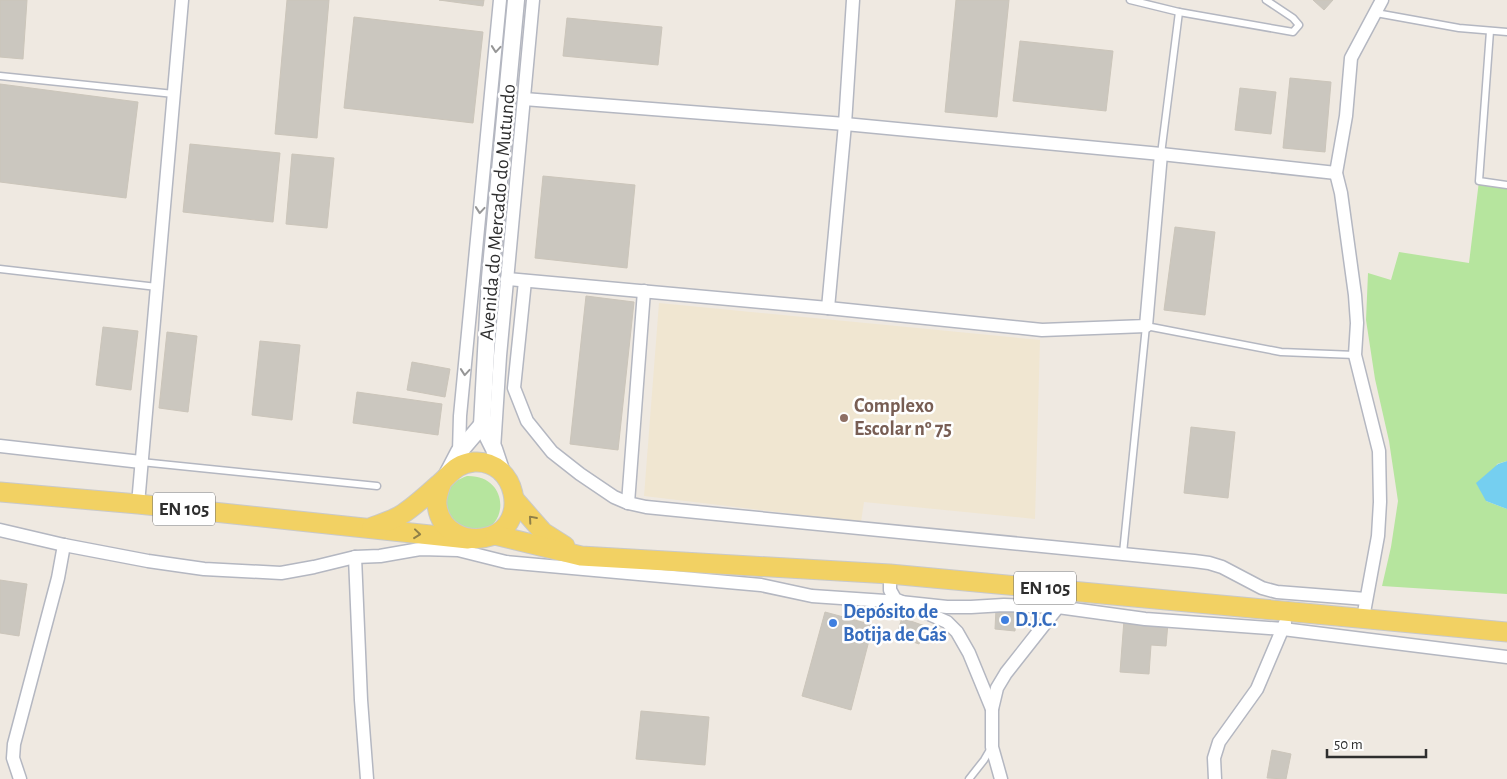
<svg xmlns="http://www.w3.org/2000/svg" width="1507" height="779" font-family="'Alegreya Sans',sans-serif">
<rect width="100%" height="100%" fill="#efe9e1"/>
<path fill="#f0e6d1" d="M659,303L1040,340L1035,519L864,502L861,522L644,496Z"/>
<g fill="#b6e59e">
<path d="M1479,181L1507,185V461L1497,464L1486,501L1507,509V594L1382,586L1391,547L1398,501L1389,441L1375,379L1366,320L1368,273L1391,280L1399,252L1469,263Z"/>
<path d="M467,476C509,475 509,526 480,531C474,532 466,530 461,530L445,510C447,491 448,483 467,476Z"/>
</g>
<path fill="#75cff0" d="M1507,461V509L1486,501L1476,483L1498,464Z"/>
<g fill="#cbc7bf" stroke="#cbc5ba">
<path d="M0,0H27L23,59L0,57Z"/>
<path d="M287,0H329L317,138L275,134Z"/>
<path d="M439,0H484L483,6Z"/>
<path d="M956,0H1009L997,117L945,112Z"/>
<path d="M1313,0H1333L1324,10Z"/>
<path d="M354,17L483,32L473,123L344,108Z"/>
<path d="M567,18L662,27L658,65L563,56Z"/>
<path d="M1020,41L1113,51L1106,111L1013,101Z"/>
<path d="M1290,78L1331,82L1325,152L1283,148Z"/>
<path d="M0,84L138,102L126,198L0,182Z"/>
<path d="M1240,88L1276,92L1271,134L1235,130Z"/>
<path d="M190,144L280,153L273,222L183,212Z"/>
<path d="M292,154L334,158L327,228L286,224Z"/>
<path d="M543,176L635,185L627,268L535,258Z"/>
<path d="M1175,227L1215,232L1205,315L1164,310Z"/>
<path d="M586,296L634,302L618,450L570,444Z"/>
<path d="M103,327L138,331L131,390L96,385Z"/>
<path d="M167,332L197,336L188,412L159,408Z"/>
<path d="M260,341L300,345L292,420L252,415Z"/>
<path d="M412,362L450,369L445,397L407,390Z"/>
<path d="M357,392L442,404L438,435L353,423Z"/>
<path d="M1191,427L1235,432L1228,498L1184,493Z"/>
<path d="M0,580L27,584L19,636L0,633Z"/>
<path d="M996,609L1016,612L1015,631L995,629Z"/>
<path d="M825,612L873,625L851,710L802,696Z"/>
<path d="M902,618L925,626L919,644L896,636Z"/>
<path d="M1124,620L1168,623L1166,646L1151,645L1149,674L1120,672Z"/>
<path d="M641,711L709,717L705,765L636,759Z"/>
<path d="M1272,750L1291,754L1286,779L1267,778Z"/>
</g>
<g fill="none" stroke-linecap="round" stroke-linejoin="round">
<g stroke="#b4b7c1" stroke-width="9">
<g id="service">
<path d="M1130,0L1179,12L1293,32L1299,25L1293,18L1266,0"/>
<path d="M1376,13L1459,28L1507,32"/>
<path d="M1490,31L1479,181L1507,185"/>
<path d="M0,76L174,94"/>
<path d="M1161,154L1179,12"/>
<path d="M0,269L157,287"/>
<path d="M141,462L377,486"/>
<path d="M1123,553L1146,326L1281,352L1355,355"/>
<path d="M969,779L984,760L991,748"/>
</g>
</g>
<g stroke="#b4b7c1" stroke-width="15">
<g id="minor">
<path d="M524,99L845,124L1161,154L1336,173"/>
<path d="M507,279L828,308L1042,330L1146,326L1161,154"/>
<path d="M525,281L514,388L527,421L552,452L580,474L614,497L628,503L646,507L1194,561L1209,563L1222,567L1262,588L1277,592L1366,599"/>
<path d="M828,308L845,124L853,0"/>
<path d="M0,446L141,462"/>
<path d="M494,449L500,356L533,0"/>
<path d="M459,452L460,416L500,0"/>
<path d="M628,503L644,291"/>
<path d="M138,504L182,0"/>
<path d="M0,530L64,545L148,561L204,569L281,573L314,567L355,557L380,556L420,549L458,550L506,562L761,585L812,596L900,602L947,607H971L1004,605L1058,607L1145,619L1283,629L1507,657"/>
<path d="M355,557L361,700L367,779"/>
<path d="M890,574V590L895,599L947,622L957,632L969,653L992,709"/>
<path d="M1363,618L1378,536L1380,502L1379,451L1355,355L1357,323L1355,295L1341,193L1336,173L1346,116L1351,58L1382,0"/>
<path d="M20,779L13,758L14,744L58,578L64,545"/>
<path d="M1001,779L992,747V709L997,688L1006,673L1058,607L1060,602"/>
<path d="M1215,779L1214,758L1219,742L1257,689L1285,623"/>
</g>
</g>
<g stroke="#b4b7c1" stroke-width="19">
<g id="secondary">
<path d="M502,473L494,449L482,425L490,278L516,0"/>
<path d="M447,475L459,452L482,425"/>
</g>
</g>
<g stroke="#c9c9c9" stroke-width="21">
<g id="primary">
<path d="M0,492L138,504L468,539"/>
<path d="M515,500L543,532L565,546"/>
<path d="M372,527C383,523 394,520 404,513C416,505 428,494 439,484C451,474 455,464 474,462C516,459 530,523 491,536C467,544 440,532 437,505C436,497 439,490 442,482"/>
<path d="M495,535L581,556L890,574L1507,632"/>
</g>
</g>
<use href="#service" stroke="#fff" stroke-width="6"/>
<use href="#minor" stroke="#fff" stroke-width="12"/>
<use href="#secondary" stroke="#fff" stroke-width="16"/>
<use href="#primary" stroke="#f2d163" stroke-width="19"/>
</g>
<defs><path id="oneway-chevron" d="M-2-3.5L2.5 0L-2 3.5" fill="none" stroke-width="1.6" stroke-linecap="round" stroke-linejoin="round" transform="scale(1.25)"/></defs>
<g stroke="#969696">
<use href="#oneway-chevron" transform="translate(496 49) rotate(95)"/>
<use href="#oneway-chevron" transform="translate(480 210) rotate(95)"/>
<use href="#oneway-chevron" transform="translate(465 372) rotate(95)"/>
</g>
<g stroke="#908048">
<use href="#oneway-chevron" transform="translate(532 519) rotate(-131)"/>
<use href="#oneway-chevron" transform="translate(417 534) rotate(6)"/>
</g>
<circle fill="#8d6e63" stroke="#fff" stroke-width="2" cx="844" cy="418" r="5"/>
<g fill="#3f7fe0" stroke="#fff" stroke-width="2">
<circle cx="1005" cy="620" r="5"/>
<circle cx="833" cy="623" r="5"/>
</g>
<g text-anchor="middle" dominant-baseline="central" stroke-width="5" stroke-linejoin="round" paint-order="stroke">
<g fill="#fff" stroke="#6d6d6d" stroke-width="1">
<rect x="153" y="492.5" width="62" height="33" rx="4"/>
<rect x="1014" y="571.5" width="62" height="33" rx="4"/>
</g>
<g font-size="19" font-weight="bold" fill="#2e2e2e">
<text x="184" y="509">EN 105</text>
<text x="1045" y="588">EN 105</text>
</g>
<g font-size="20" fill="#2e2e2e" stroke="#fff">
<text transform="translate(498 212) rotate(-85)">Avenida do Mercado do Mutundo</text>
</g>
<g font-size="20" font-weight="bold" fill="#785e54" stroke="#fff" text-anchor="start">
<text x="854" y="406">Complexo<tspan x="854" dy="23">Escolar nº 75</tspan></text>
</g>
<g font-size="20" font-weight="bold" fill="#366cbe" stroke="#fff" text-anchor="start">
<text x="843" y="612">Depósito de<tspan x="843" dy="23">Botija de Gás</tspan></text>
<text x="1015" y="620">D.J.C.</text>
</g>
</g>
<path d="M1327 749v8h99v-8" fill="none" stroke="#2e2e2e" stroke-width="2.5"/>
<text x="1334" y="749" font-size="15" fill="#2e2e2e" stroke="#ffffff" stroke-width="4" paint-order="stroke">50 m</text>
</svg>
